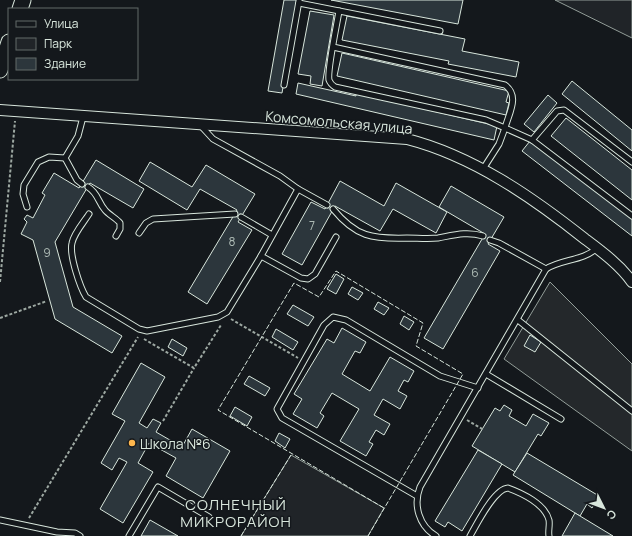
<svg xmlns="http://www.w3.org/2000/svg" width="632" height="536" viewBox="0 0 632 536" font-family="Manrope,sans-serif">
<style>
.green{fill:#202428;stroke:#939e99}
.parking{fill:#24282b;stroke:#939e99}
.building{fill:#2c363c;stroke:#d8e6dc}
.lines{fill:none;stroke-linecap:round;stroke-linejoin:round}
.lane-casing{stroke:#d8e6dc;stroke-width:7}
.street-casing{stroke:#d8e6dc;stroke-width:12}
.secondary-casing{stroke:#d8e6dc;stroke-width:17}
.path{stroke:#9da8a2;stroke-width:2;stroke-dasharray:3 2;stroke-linecap:butt}
.lane{stroke:#14181c;stroke-width:5}
.street{stroke:#14181c;stroke-width:10}
.secondary{stroke:#14181c;stroke-width:15}
.fence{stroke:#d8e6dc;stroke-width:1;stroke-dasharray:5 2;stroke-linecap:butt}
.poi-dot{fill:#ffb74d;stroke:#14181c;stroke-width:1.5}
.labels{text-anchor:middle;dominant-baseline:central;stroke-width:3;stroke-linejoin:round;paint-order:stroke}
.number-label{font-size:12px;fill:#adbab4}
.street-label{font-size:14px;fill:#d8e6dc;stroke:#14181c}
.poi-label{font-size:14px;fill:#d8e6dc;stroke:#14181c;text-anchor:start}
.neighbourhood-label{font-size:15px;letter-spacing:1px;fill:#d8e6dc;stroke:#14181c}
</style>
<rect width="100%" height="100%" fill="#14181c"/>
<g class="green">
<path d="M555,0H632V38Z"/>
<path d="M291,455L384,508L368,536H241Z"/>
</g>
<path class="parking" d="M550,282L632,364V451L504,359Z"/>
<g class="building">
<path d="M284,0H298L282,93L268,91Z"/>
<path d="M331,0H463L458,24Z"/>
<path d="M310,11L334,15L322,86L310,84L311,76L298,74Z"/>
<path d="M347,16L465,39L462,51L519,62L516,77L448,64L449,61L342,40Z"/>
<path d="M342,53L509,91L506,102L509,103L506,115L337,76Z"/>
<path d="M572,81L632,130V151L562,94Z"/>
<path d="M298,83L356,96V93L497,126L494,140L296,94Z"/>
<path d="M548,95L557,103L534,132L524,124Z"/>
<path d="M566,118L632,170V200L551,136Z"/>
<path d="M530,141L632,219V236L522,151Z"/>
<path d="M96,160L144,189L133,208L90,183L55,242L73,307L122,336L112,353L55,319L33,240L21,234L27,222L24,219L27,215L33,218L45,195L42,193L54,173L79,188Z"/>
<path d="M150,162L192,187L206,165L255,194L238,222L252,230L207,304L188,292L237,210L200,189L187,210L139,181Z"/>
<path d="M340,181L384,206L396,183L447,212L436,233L393,209L380,231L335,206L302,265L282,254L311,202L325,209Z"/>
<path d="M451,186L504,217L488,244L500,251L443,349L424,338L485,234L439,207Z"/>
<path d="M336,274L344,279L336,294L327,289Z"/>
<path d="M352,287L363,293L358,300L348,294Z"/>
<path d="M378,302L389,308L384,315L374,309Z"/>
<path d="M293,305L314,317L308,326L287,314Z"/>
<path d="M404,316L414,322L409,330L400,324Z"/>
<path d="M342,328L366,342L360,353L355,351L342,374L370,391L390,357L414,371L408,382L404,380L398,391L407,396L400,409L383,399L374,415L390,424L384,435L376,430L369,442L373,444L366,456L340,441L359,409L332,393L320,413L324,416L317,428L293,414L302,399L294,394L327,339L334,343Z"/>
<path d="M276,329L298,342L293,350L272,337Z"/>
<path d="M530,335L541,342L535,352L524,346Z"/>
<path d="M172,339L187,348L183,356L168,347Z"/>
<path d="M141,363L165,377L139,423L147,428L153,419L161,423L156,432L182,447L192,429L230,451L203,498L166,476L176,458L149,443L138,463L153,472L123,523L100,509L127,462L119,458L112,470L101,463L125,421L112,414Z"/>
<path d="M249,376L270,388L265,396L244,384Z"/>
<path d="M504,405L512,410L509,416L526,426L533,414L549,423L541,436L538,434L515,472L472,446L495,408L500,411Z"/>
<path d="M235,407L252,417L247,426L230,416Z"/>
<path d="M279,433L290,439L285,448L275,441Z"/>
<path d="M478,450L502,464L462,531L448,522L445,527L435,521Z"/>
<path d="M527,453L599,496L592,508L587,504L580,516L513,475Z"/>
<path d="M575,513L580,516L613,536H562Z"/>
<path d="M150,520L178,536H141Z"/>
</g>
<g class="lines">
<g class="lane-casing">
<g id="lane">
<path d="M299,3L440,31"/>
<path d="M333,47L505,85C520,96 509,113 505,128L486,120L335,87C332,85 330,83 329,80C327,70 337,24 339,11"/>
<path d="M284,85L299,1"/>
<path d="M201,126L213,139L280,176L298,189L261,256L301,278L308,279L315,274L336,237"/>
<path d="M532,140L557,111L564,110L632,162"/>
<path d="M483,169L499,144L505,128L532,140L632,216"/>
<path d="M82,184L77,180L65,158L78,136L83,117"/>
<path d="M88,187C98,193 98,202 105,210C109,215 116,218 120,223V229L116,236"/>
<path d="M298,189L327,205"/>
<path d="M27,207L23,194L24,185L38,162L49,157L65,158"/>
<path d="M333,209C356,237 372,239 407,238C417,238 428,239 438,238C454,235 467,231 483,236"/>
<path d="M89,214C84,222 74,233 72,243C69,255 80,287 86,297L139,329L147,331L218,317L227,312L261,256"/>
<path d="M241,217L272,235"/>
<path d="M139,233L146,223L153,219L235,214"/>
<path d="M490,240L499,243L546,269"/>
<path d="M518,320L632,411"/>
<path d="M486,374L561,419"/>
<path d="M417,496L282,418L277,409L324,325L333,317L346,320L440,376L478,388"/>
<path d="M0,520L57,532L75,533L80,536"/>
<path d="M129,536L158,487L209,517"/>
<path d="M436,536C419,526 413,505 420,487L546,269C562,259 583,261 597,248"/>
<path d="M470,536C477,524 494,489 508,488C522,493 545,504 549,520C550,525 548,531 549,536"/>
</g>
</g>
<g class="street-casing">
<path id="street" d="M0,110L407,139C473,156 532,197 585,239C601,251 620,265 632,282"/>
</g>
<g class="secondary-casing">
<g id="secondary">
<path d="M20,9L23,0"/>
<path d="M0,70L9,42"/>
</g>
</g>
<g class="path">
<path d="M0,282L15,121"/>
<path d="M0,318L47,301"/>
<path d="M231,319L298,358"/>
<path d="M144,339L194,368L221,325"/>
<path d="M467,420L484,430"/>
<path d="M163,421L194,368"/>
<path d="M29,518L138,337"/>
</g>
<use href="#lane" class="lane"/>
<use href="#street" class="street"/>
<use href="#secondary" class="secondary"/>
<g class="fence">
<path d="M241,536L291,455"/>
<path d="M368,536L463,374L416,346L423,323L336,271L319,297L294,283L218,410L384,508"/>
</g>
</g>
<circle class="poi-dot" cx="132" cy="443" r="4"/>
<g class="labels">
<g class="number-label">
<text x="312" y="225">7</text>
<text x="232" y="241">8</text>
<text x="47" y="252">9</text>
<text x="475" y="272">6</text>
</g>
<g class="street-label">
<text transform="translate(339 122) rotate(5)">Комсомольская улица</text>
</g>
<g class="poi-label">
<text x="140" y="443">Школа №6</text>
</g>
<g class="neighbourhood-label">
<text x="236" y="504">СОЛНЕЧНЫЙ<tspan x="236" dy="17">МИКРОРАЙОН</tspan></text>
</g>
</g>
<rect x="8" y="8" width="130" height="72" fill="#14181c" stroke="#626a69"/>
<rect x="16" y="21" width="20" height="6" fill="#14181c" stroke="#626a69"/>
<text x="44" y="28" font-size="12" fill="#d8e6dc">Улица</text>
<rect x="16" y="38" width="20" height="12" fill="#202428" stroke="#626a69"/>
<text x="44" y="48" font-size="12" fill="#d8e6dc">Парк</text>
<rect x="16" y="58" width="20" height="12" fill="#2c363c" stroke="#626a69"/>
<text x="44" y="68" font-size="12" fill="#d8e6dc">Здание</text>
<g transform="translate(604 508) rotate(132)" stroke="#14181c" stroke-width="3" paint-order="stroke">
<path d="M0-3L7 15L0 10L-7 15Z" fill="#d8e6dc"/>
<text y="-6" font-size="11" font-weight="bold" text-anchor="middle" fill="#d8e6dc">С</text>
</g>
</svg>
